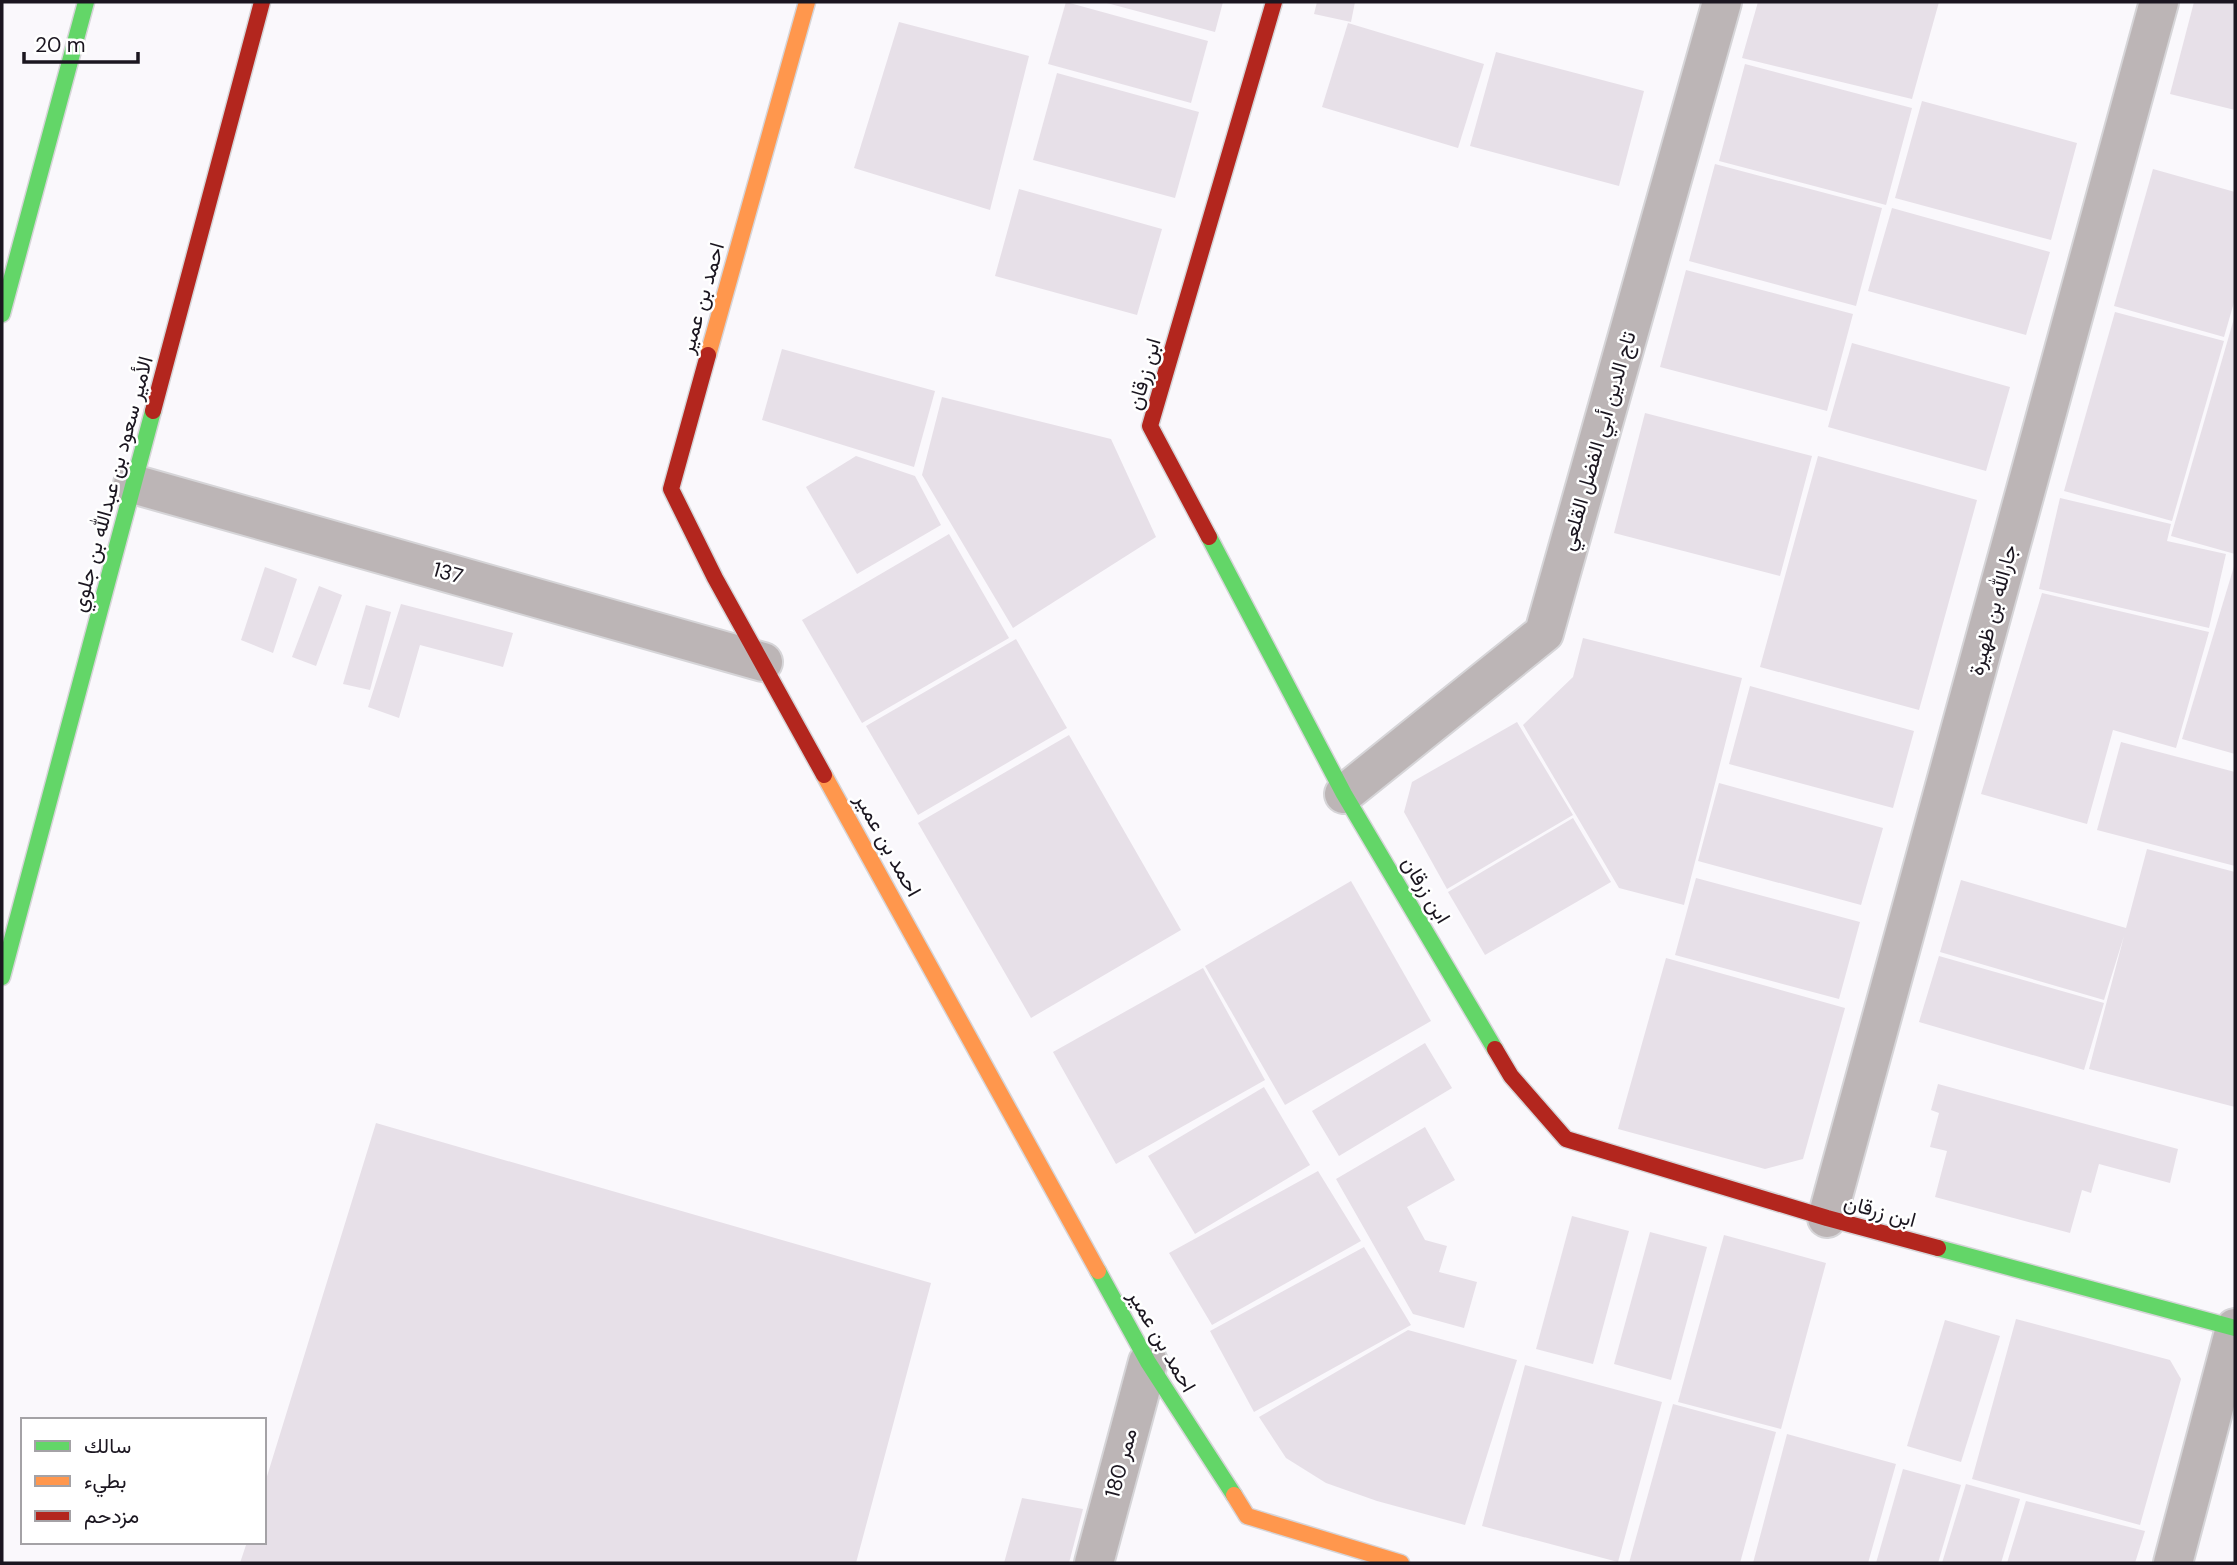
<svg xmlns="http://www.w3.org/2000/svg" width="2237" height="1565" viewBox="0 0 2237 1565" font-family="'DM Sans',Vazirmatn,sans-serif">
<style>
.building{fill:#e7e0e8}
.lines{fill:none;stroke-linecap:round;stroke-linejoin:round}
.street-casing{stroke:#d6d5d8;stroke-width:42}
.fast-casing{stroke:#d6d5d8;stroke-width:19}
.slow-casing{stroke:#d6d5d8;stroke-width:19}
.jam-casing{stroke:#d6d5d8;stroke-width:19}
.street{stroke:#bcb5b6;stroke-width:38}
.fast{stroke:#63d668;stroke-width:16}
.slow{stroke:#ff974d;stroke-width:16}
.jam{stroke:#b3261e;stroke-width:16}
.labels{text-anchor:middle;dominant-baseline:central;stroke-width:5;stroke-linejoin:round;paint-order:stroke}
.street-label{font-size:21px;fill:#1b1620;stroke:#fff}
</style>
<rect width="100%" height="100%" fill="#faf8fc"/>
<g class="building">
<path d="M1066,2L1208,41L1191,103L1048,64Z"/>
<path d="M1103,2H1223L1215,32Z"/>
<path d="M1317,2H1355L1351,22L1314,14Z"/>
<path d="M1758,2H1939L1912,99L1742,58Z"/>
<path d="M2194,2H2235V110L2170,94Z"/>
<path d="M899,22L1029,56L990,210L854,168Z"/>
<path d="M1348,23L1484,64L1458,148L1322,107Z"/>
<path d="M1496,52L1644,91L1619,186L1470,146Z"/>
<path d="M1745,64L1912,108L1886,205L1719,161Z"/>
<path d="M1057,73L1199,112L1175,198L1033,160Z"/>
<path d="M1922,101L2077,143L2051,240L1895,198Z"/>
<path d="M1715,164L1882,208L1856,306L1689,261Z"/>
<path d="M2153,169L2235,192V299L2224,337L2114,306Z"/>
<path d="M1019,189L1162,229L1137,315L995,276Z"/>
<path d="M1892,208L2050,252L2026,335L1868,291Z"/>
<path d="M1686,270L1853,314L1827,411L1660,367Z"/>
<path d="M2115,312L2224,341L2172,521L2064,491Z"/>
<path d="M2235,315V554L2171,536Z"/>
<path d="M1852,343L2010,387L1986,471L1828,427Z"/>
<path d="M782,349L935,391L914,467L762,420Z"/>
<path d="M942,397L1111,439L1156,537L1013,628L922,475Z"/>
<path d="M1645,413L1812,456L1780,576L1614,533Z"/>
<path d="M856,456L915,476L941,525L857,574L806,487Z"/>
<path d="M1818,456L1977,500L1919,710L1760,667Z"/>
<path d="M2060,498L2171,524L2167,541L2226,554L2209,628L2039,589Z"/>
<path d="M949,534L1009,638L862,723L802,620Z"/>
<path d="M2235,563V754L2182,739Z"/>
<path d="M265,567L297,579L273,653L241,640Z"/>
<path d="M319,586L342,595L316,666L292,657Z"/>
<path d="M2042,593L2209,632L2176,748L2113,730L2087,824L1981,794Z"/>
<path d="M401,604L513,633L503,667L420,645L399,718L368,707Z"/>
<path d="M366,605L391,612L370,690L343,684Z"/>
<path d="M1583,638L1742,678L1684,905L1619,888L1523,725L1573,677Z"/>
<path d="M1016,639L1067,728L918,815L866,726Z"/>
<path d="M1750,686L1914,731L1893,808L1729,764Z"/>
<path d="M1517,722L1573,815L1447,889L1404,812L1412,782Z"/>
<path d="M1069,735L1181,930L1031,1018L918,823Z"/>
<path d="M2121,742L2235,772V866L2097,830Z"/>
<path d="M1719,783L1883,828L1861,905L1698,861Z"/>
<path d="M1573,818L1611,882L1485,955L1448,892Z"/>
<path d="M2147,849L2235,872V1107L2089,1069L2124,936L2104,1000L1940,952L1961,880L2126,928Z"/>
<path d="M1696,878L1860,922L1839,999L1675,955Z"/>
<path d="M1351,881L1431,1021L1285,1105L1205,966Z"/>
<path d="M1939,956L2104,1003L2084,1070L1919,1022Z"/>
<path d="M1666,958L1845,1008L1803,1159L1765,1169L1618,1129Z"/>
<path d="M1203,968L1265,1080L1116,1164L1053,1052Z"/>
<path d="M1425,1043L1452,1088L1339,1156L1312,1111Z"/>
<path d="M1938,1084L2178,1149L2170,1183L2099,1164L2091,1193L2082,1190L2070,1233L1935,1197L1947,1151L1930,1147L1939,1113L1931,1110Z"/>
<path d="M1264,1087L1310,1165L1195,1234L1148,1156Z"/>
<path d="M376,1123L931,1283L856,1563H240L247,1542H264V1486Z"/>
<path d="M1425,1127L1455,1180L1407,1207L1425,1240L1447,1246L1439,1272L1477,1282L1464,1328L1413,1314L1336,1179Z"/>
<path d="M1318,1171L1361,1241L1212,1325L1169,1253Z"/>
<path d="M1572,1216L1629,1231L1593,1364L1536,1349Z"/>
<path d="M1650,1232L1707,1247L1671,1380L1614,1364Z"/>
<path d="M1724,1235L1826,1263L1781,1429L1678,1402Z"/>
<path d="M1364,1247L1411,1325L1254,1412L1210,1331Z"/>
<path d="M2016,1319L2170,1360L2181,1379L2140,1525L1972,1479Z"/>
<path d="M1945,1320L2000,1336L1961,1462L1907,1446Z"/>
<path d="M1408,1330L1517,1360L1465,1525L1377,1501L1326,1483L1286,1458L1259,1417Z"/>
<path d="M1525,1365L1662,1402L1618,1562L1482,1526Z"/>
<path d="M1673,1404L1776,1432L1740,1563H1629Z"/>
<path d="M1787,1434L1896,1464L1868,1563H1753Z"/>
<path d="M1903,1469L1961,1485L1938,1563H1876Z"/>
<path d="M1966,1484L2020,1499L2001,1563H1942Z"/>
<path d="M1022,1498L1083,1509L1069,1563H1004Z"/>
<path d="M2026,1501L2145,1531L2135,1563H2007Z"/>
</g>
<g class="lines">
<g class="street-casing">
<g id="street">
<path d="M133,484L763,662"/>
<path d="M1344,794L1544,633L1722,2"/>
<path d="M1827,1218L2159,2"/>
<path d="M1094,1563L1148,1362"/>
<path d="M2173,1563L2235,1328"/>
</g>
</g>
<g class="fast-casing">
<g id="fast">
<path d="M2,314L86,2"/>
<path d="M1209,537L1344,794L1495,1049"/>
<path d="M2,977L153,411"/>
<path d="M1938,1248L2235,1328"/>
<path d="M1098,1271L1148,1362L1234,1495"/>
</g>
</g>
<g class="slow-casing">
<g id="slow">
<path d="M708,355L807,2"/>
<path d="M824,775L1098,1271"/>
<path d="M1234,1495L1247,1516L1401,1563"/>
</g>
</g>
<g class="jam-casing">
<g id="jam">
<path d="M708,355L671,489L715,578L824,775"/>
<path d="M153,411L262,2"/>
<path d="M1209,537L1150,426L1274,2"/>
<path d="M1495,1049L1511,1076L1566,1139L1827,1218L1938,1248"/>
</g>
</g>
<use href="#street" class="street"/>
<use href="#fast" class="fast"/>
<use href="#slow" class="slow"/>
<use href="#jam" class="jam"/>
</g>
<g class="labels">
<g class="street-label">
<text transform="translate(702 298) rotate(-74)">احمد بن عمير</text>
<text transform="translate(1144 374) rotate(-74)">ابن زرقان</text>
<text transform="translate(1598 441) rotate(-74)">تاج الدين أبي الفضل القلعي</text>
<text transform="translate(112 484) rotate(-75)">الأمير سعود بن عبدالله بن جلوي</text>
<text transform="translate(448 573) rotate(16)">137</text>
<text transform="translate(1993 610) rotate(-75)">جارالله بن ظهيرة</text>
<text transform="translate(888 845) rotate(61)">احمد بن عمير</text>
<text transform="translate(1426 890) rotate(59)">ابن زرقان</text>
<text transform="translate(1880 1211) rotate(15)">ابن زرقان</text>
<text transform="translate(1162 1341) rotate(60)">احمد بن عمير</text>
<text transform="translate(1121 1463) rotate(-75)">ممر 180</text>
</g>
</g>
<rect width="2237" height="1565" fill="none" stroke="#1b1620" stroke-width="7"/>
<rect x="21" y="1418" width="245" height="126" fill="#ffffff" stroke="#a4a2a6" stroke-width="2"/>
<rect x="35" y="1441" width="35" height="10" fill="#63d668" stroke="#a4a2a6" stroke-width="2"/>
<text x="84" y="1453" font-size="21" fill="#1b1620">سالك</text>
<rect x="35" y="1476" width="35" height="10" fill="#ff974d" stroke="#a4a2a6" stroke-width="2"/>
<text x="84" y="1488" font-size="21" fill="#1b1620">بطيء</text>
<rect x="35" y="1511" width="35" height="10" fill="#b3261e" stroke="#a4a2a6" stroke-width="2"/>
<text x="84" y="1523" font-size="21" fill="#1b1620">مزدحم</text>
<path d="M24 52v10h114v-10" fill="none" stroke="#1b1620" stroke-width="3.5"/>
<text x="35" y="52" font-size="21" fill="#1b1620" stroke="#ffffff" stroke-width="5" paint-order="stroke">20 m</text>
</svg>
